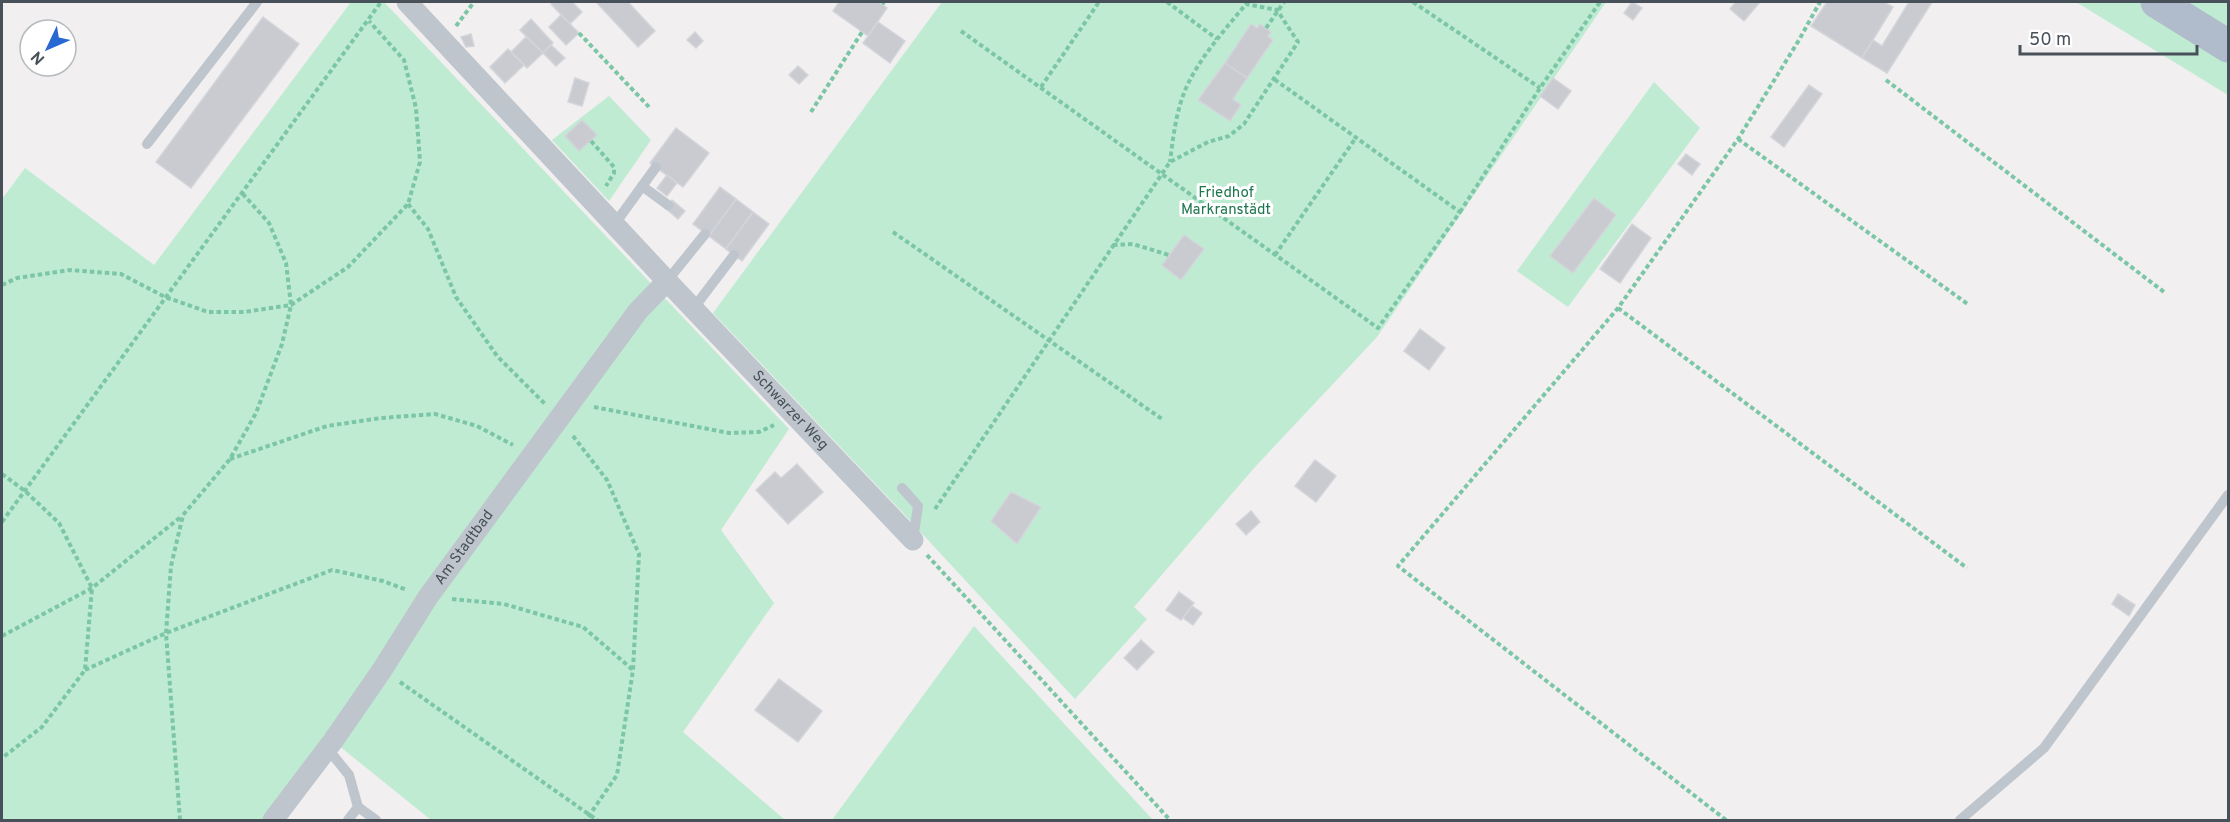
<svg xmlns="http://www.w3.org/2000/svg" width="2230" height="822" viewBox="0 0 2230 822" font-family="Overpass,sans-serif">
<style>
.green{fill:#c0ebd3}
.building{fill:#c9cbd1;stroke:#d3d5da;stroke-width:1.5}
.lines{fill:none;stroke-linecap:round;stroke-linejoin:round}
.path{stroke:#7bc6a6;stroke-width:4;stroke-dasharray:4.5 3;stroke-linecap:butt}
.service{stroke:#bec5cc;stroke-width:10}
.minor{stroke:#bec5cc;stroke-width:21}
.primary{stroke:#b0bccb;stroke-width:33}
.labels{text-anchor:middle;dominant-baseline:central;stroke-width:6;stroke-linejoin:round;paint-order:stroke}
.park-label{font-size:15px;fill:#1e764f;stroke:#fff}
.street-label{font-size:15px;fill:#48515a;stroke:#fff}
</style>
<rect width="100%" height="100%" fill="#f1efef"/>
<g class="green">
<path d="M351,2H384L789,429L721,530L774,603L683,732L785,820H431L333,741L273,820H2V199L25,168L154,265Z"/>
<path d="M942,2H1606L1377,337L1255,467L1134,607L1147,619L1075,699L903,513L713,313Z"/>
<path d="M2076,2H2228V95Z"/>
<path d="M1654,82L1700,128L1568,307L1517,271Z"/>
<path d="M609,96L651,140L609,201L552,140Z"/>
<path d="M974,626L1153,820H832Z"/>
</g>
<g class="building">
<path d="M553,2H572L582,12L570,24L551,4Z"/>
<path d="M599,2H628L655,31L638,47L597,3Z"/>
<path d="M839,2H878L887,8L868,36L833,11Z"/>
<path d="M1632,2L1642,8L1633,20L1624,13Z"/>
<path d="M1736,2H1760L1744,21L1730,9Z"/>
<path d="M1827,2H1884L1893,7L1862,58L1811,26Z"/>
<path d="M1909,2H1932L1887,73L1862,58L1873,40L1882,46Z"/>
<path d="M561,15L579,33L566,45L549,27Z"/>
<path d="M263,17L299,44L191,188L156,162Z"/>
<path d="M531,19L553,43L543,53L520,30Z"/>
<path d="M878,22L905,41L890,63L863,43Z"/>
<path d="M1251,24L1257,28L1260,24L1271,32L1268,36L1273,40L1247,78L1225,63Z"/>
<path d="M695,32L703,41L696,48L687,40Z"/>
<path d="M471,34L474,46L466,47L461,37Z"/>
<path d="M526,37L543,53L527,68L511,52Z"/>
<path d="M551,45L565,58L556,66L543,53Z"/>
<path d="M508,49L524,65L505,83L490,67Z"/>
<path d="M1225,63L1247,78L1233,99L1241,105L1230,121L1198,100Z"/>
<path d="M798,66L808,75L799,84L789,75Z"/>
<path d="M575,78L589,83L582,106L568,102Z"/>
<path d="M1553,78L1571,91L1558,109L1540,96Z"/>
<path d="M1809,85L1822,94L1784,147L1771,137Z"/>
<path d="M582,120L597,135L579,151L565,136Z"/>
<path d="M676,128L709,153L683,187L650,163Z"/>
<path d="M1686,154L1700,164L1692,175L1678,164Z"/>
<path d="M667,175L677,183L667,196L657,188Z"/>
<path d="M720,187L736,199L709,236L693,224Z"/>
<path d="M1594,198L1616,215L1573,273L1550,256Z"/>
<path d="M736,199L753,212L726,249L709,236Z"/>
<path d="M672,200L685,211L678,219L665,208Z"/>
<path d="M753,212L769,224L742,261L726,249Z"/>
<path d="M1632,224L1651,238L1620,283L1600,269Z"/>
<path d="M1184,235L1204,249L1181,280L1162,265Z"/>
<path d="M1420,329L1445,348L1429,370L1404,351Z"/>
<path d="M1315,460L1336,476L1316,502L1295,486Z"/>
<path d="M797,464L823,492L788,524L756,490L775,472L781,478Z"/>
<path d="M1011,492L1041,507L1017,544L991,521Z"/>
<path d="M1251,511L1260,522L1246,535L1236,524Z"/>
<path d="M1179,592L1194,603L1181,620L1166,610Z"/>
<path d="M2118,594L2135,605L2129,616L2112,604Z"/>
<path d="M1192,606L1202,613L1193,625L1183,618Z"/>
<path d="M1141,640L1154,652L1137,670L1124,658Z"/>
<path d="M779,679L822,711L798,742L755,710Z"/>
</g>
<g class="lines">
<g class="path">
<path d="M1167,2L1217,39"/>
<path d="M1413,2L1540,88"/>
<path d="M882,4L884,2"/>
<path d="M456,26L474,2"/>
<path d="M1266,28L1284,2"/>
<path d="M961,31L1378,328L1460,212L1274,79"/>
<path d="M579,33L649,107"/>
<path d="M1886,80L2164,292"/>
<path d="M1041,87L1099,2"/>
<path d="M811,112L862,32"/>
<path d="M1738,139L1969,305"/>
<path d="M591,141L614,167V173L606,186"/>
<path d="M408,204L428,229L456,297L497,356L545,404"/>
<path d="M1460,212L1540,88L1600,2"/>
<path d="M893,232L1162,419"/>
<path d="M1113,245L1133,244L1169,255"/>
<path d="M1275,255L1355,139"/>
<path d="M2,285L17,278L70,270L121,274L165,297L208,312H244L291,305L348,267L408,204L420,162L416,108L404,60L369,21"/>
<path d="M1618,308L1967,568"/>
<path d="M594,407L729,433L759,432L774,425"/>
<path d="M573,436L607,480L639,554L633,670L617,775L586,820"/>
<path d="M230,459L327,426L381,418L435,414L477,426L513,445"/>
<path d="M2,474L25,491L59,523L92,588L85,670L42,727L2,758"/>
<path d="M935,509L1170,162L1208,142L1229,136L1244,124L1298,42L1277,10L1246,4C1224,31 1200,57 1186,88C1176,111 1173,138 1170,162"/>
<path d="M2,522L381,2"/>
<path d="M927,555L1170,820"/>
<path d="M452,599L504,604L583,627L633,670"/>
<path d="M2,636L92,588L182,516"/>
<path d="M85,670L166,633L332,570L383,581L407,590"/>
<path d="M400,682L597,820"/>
<path d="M180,820L166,633L171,566L183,515L230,459L256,413L282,344L291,305L286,263L269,223L242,193"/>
<path d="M1726,820L1398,566L1618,308L1738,139L1799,40L1820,2"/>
</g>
<g class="service">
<path d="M147,144L257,2"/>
<path d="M642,186L668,205"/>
<path d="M614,225L656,167"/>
<path d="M667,281L705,234"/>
<path d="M693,309L734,255"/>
<path d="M902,488L918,506L913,540"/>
<path d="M327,748L349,775L358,807L376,820"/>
<path d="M348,820L358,807"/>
<path d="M1960,820L2044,748L2228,495"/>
</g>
<g class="minor">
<path id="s1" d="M407,2L667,281L913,540"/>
<path id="s2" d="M273,820L333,741L382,670L428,597L638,311L667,281"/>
</g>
<path class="primary" d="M2157,2L2228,46"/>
</g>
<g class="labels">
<g class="park-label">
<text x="1226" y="193">Friedhof<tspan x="1226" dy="17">Markranstädt</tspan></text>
</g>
<g class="street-label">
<text stroke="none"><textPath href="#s1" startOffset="560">Schwarzer Weg</textPath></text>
<text stroke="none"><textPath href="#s2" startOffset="333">Am Stadtbad</textPath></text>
</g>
</g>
<rect width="2230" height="822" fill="none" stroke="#48515a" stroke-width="6"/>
<g transform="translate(48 48) rotate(226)"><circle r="28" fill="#ffffff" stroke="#b6b9bd" stroke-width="1.5"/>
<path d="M0-4.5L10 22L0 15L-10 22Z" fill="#2868d2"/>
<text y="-9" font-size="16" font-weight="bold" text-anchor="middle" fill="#48515a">N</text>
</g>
<path d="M2020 45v9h177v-9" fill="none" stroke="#48515a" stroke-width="3"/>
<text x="2029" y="45" font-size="18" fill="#48515a" stroke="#ffffff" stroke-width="4.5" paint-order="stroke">50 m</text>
</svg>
